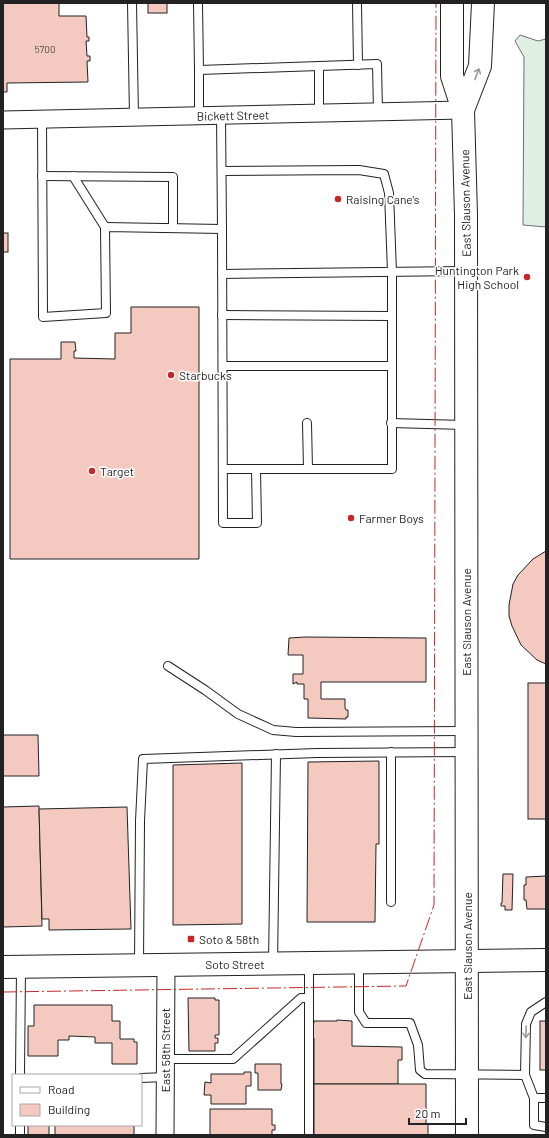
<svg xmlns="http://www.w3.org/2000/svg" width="549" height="1138" viewBox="0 0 549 1138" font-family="Barlow,sans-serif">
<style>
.grass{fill:#e0efe3;stroke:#6f6f6f}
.building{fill:#f3c9c0;stroke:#222}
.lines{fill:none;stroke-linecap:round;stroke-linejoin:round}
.lane-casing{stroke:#222;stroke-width:10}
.street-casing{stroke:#222;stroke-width:19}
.secondary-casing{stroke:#222;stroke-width:24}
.primary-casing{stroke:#222;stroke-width:24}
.lane{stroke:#fff;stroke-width:8}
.street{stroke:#fff;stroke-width:17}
.secondary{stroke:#fff;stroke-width:22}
.primary{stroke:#fff;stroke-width:22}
.power{stroke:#c62828;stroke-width:1;stroke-dasharray:14 3 2 3;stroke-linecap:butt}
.oneway{stroke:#9c9c9c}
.poi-dot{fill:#c62828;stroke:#fff;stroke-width:1.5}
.labels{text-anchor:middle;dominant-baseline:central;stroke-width:3;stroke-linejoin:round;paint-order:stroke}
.number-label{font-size:10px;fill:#564c4a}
.street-label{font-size:12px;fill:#222;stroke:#fff}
.poi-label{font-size:12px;fill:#222;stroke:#fff;text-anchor:start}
</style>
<rect width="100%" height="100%" fill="#fff"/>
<path class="grass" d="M520,35L538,41L546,39V227L523,225L524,57L515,41Z"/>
<g class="building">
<path d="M3,3H59V16H86L87,37H89V41H86L87,56H90V61H87L88,82L7,83V92H3Z"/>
<rect x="148" y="3" width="19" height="10"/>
<rect x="3" y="233" width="5" height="19"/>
<path d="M131,307H199V559H10V359H61V342H75L76,351H74V358L115,359V333H131Z"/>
<path d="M546,551V664L537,660L521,645L512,626L509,616V605L513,584L518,575L533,559Z"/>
<path d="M305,637L426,638V682H321V699H345V708L346,710H348V717H346V719L308,718V699H304V684H297V682L293,684V674H303V655H288L289,638Z"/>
<rect x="528" y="683" width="18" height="136"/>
<path d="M3,735H38L39,776H3Z"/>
<path d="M379,761V844H376L375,922H307L308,762Z"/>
<path d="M242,763V924L173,925V765Z"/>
<path d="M39,806L42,926L3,927V807Z"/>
<path d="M127,807L131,929L49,930V919H42L39,809Z"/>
<path d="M503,874H513L512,910H505V906H501V903H502Z"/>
<path d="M546,876V919V909H527L526,900H524V885H526V877Z"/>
<path d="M188,998H215V1000H219V1035H215V1038H218V1043H215V1051H189Z"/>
<path d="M34,1005H112V1021H120V1039H134V1042H137V1064H112V1043H95V1037L69,1036V1040H58V1056H28V1026H34Z"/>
<path d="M337,1020L352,1021V1046L402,1047V1060H398V1084H314V1038H313V1023H314V1021H337Z"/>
<rect x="540" y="1021" width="6" height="49"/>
<path d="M255,1064H281V1084H282L281,1090H258V1073H255Z"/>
<path d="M244,1072H251V1086H246V1104H211V1095H204L205,1082L211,1083V1074H244Z"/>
<path d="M314,1084H426V1124H428V1135H314Z"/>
<path d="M210,1109H272V1125H275V1130H272V1135H210Z"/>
<rect x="28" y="1125" width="21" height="10"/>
<rect x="55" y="1125" width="79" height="10"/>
</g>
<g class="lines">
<g class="lane-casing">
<g id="lane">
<path d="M132,3L134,117"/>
<path d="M198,3L199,70"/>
<path d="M357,3L358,65"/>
<path d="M319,66V113"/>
<path d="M221,115L222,229"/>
<path d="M199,116V70L377,64L378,112"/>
<path d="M42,119L43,317L106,313L105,227L222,229L223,523H257L256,469H392V272L389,193L384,174L359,170L222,171"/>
<path d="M42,176L173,177V228"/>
<path d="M73,176L105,227"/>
<path d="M222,274L465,271"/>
<path d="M222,315L391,316"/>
<path d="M223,366H391"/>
<path d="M307,423L308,469"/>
<path d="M391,423L465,425"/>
<path d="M223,469H256"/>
<path d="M168,666L205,690L238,714L273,730L296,732L465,731"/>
<path d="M391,902V752"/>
<path d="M359,963V1012L366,1023H410L418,1045L420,1070L425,1074L525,1075"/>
<path d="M139,964L140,821L143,759L317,753L466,752"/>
<path d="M273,964L276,754"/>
<path d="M546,1002L531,1012L526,1024L525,1075L534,1098V1125L546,1127"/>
<path d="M165,1059H233L301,998H309"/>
<path d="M20,1075L21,968"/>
<path d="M141,1078L165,1077"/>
<path d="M534,1098H546"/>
<path d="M20,1135V1125"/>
<path d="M309,1135V964"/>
</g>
</g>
<g class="street-casing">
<g id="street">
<path d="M3,120L463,110"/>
<path d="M165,1135L166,965"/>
</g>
</g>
<g class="secondary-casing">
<path id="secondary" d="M3,967L546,960"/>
</g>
<g class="primary-casing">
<g id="primary">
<path d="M452,3V76L463,110L466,215L467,1135"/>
<path d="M463,110L480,66L483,3"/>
</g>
</g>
<use href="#lane" class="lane"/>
<use href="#street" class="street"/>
<use href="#secondary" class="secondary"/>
<use href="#primary" class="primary"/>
<path class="power" d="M3,992L406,986L434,905L436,3"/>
</g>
<defs><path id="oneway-shaft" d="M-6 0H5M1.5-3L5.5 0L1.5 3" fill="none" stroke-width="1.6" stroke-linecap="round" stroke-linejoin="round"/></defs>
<g class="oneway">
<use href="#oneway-shaft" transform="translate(477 74) rotate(-69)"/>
<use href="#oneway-shaft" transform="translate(526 1032) rotate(92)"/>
</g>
<g class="poi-dot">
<circle cx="338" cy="199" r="4"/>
<circle cx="527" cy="277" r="4"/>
<circle cx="171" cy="375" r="4"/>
<circle cx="92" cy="471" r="4"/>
<circle cx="351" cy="518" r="4"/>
<rect x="187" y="935" width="8" height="8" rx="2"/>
</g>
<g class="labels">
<g class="number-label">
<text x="45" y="49">5700</text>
</g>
<g class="street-label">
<text transform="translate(233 115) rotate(-1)">Bickett Street</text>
<text transform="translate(465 203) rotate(-91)">East Slauson Avenue</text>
<text transform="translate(466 622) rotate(-90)">East Slauson Avenue</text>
<text transform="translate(467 946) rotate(-90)">East Slauson Avenue</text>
<text x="235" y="964">Soto Street</text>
<text transform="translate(165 1050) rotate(-90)">East 58th Street</text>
</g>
<g class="poi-label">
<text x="346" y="199">Raising Cane's</text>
<text x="519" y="270" text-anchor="end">Huntington Park<tspan x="519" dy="14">High School</tspan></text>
<text x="179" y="375">Starbucks</text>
<text x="100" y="471">Target</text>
<text x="359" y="518">Farmer Boys</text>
<text x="199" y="939">Soto &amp; 58th</text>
</g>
</g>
<rect width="549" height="1138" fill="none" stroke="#222222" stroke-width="8"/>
<rect x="12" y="1074" width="130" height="52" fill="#ffffff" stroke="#a7a7a7"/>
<rect x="20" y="1087" width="20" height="6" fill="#ffffff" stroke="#a7a7a7"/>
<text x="48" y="1094" font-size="12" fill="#222222">Road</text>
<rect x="20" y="1104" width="20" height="12" fill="#f3c9c0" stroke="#a7a7a7"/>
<text x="48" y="1114" font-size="12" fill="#222222">Building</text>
<path d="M409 1118v6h57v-6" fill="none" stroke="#222222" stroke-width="2"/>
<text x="415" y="1118" font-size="12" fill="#222222" stroke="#ffffff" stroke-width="3" paint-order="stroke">20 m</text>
</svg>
